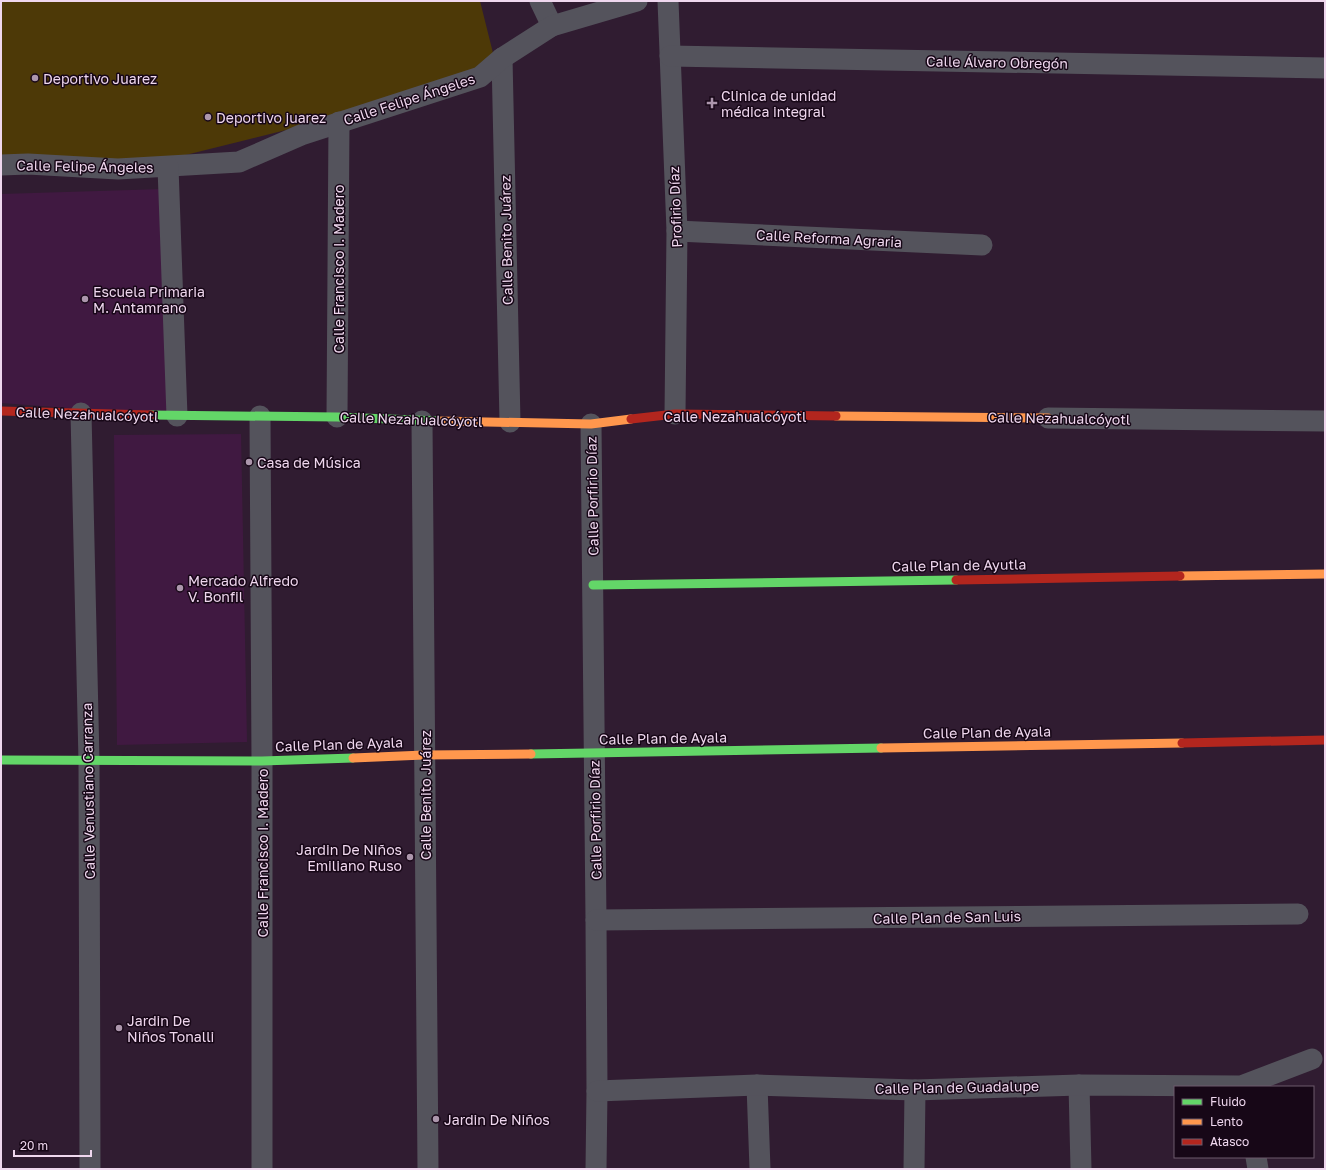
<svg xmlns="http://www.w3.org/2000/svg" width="1326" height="1170" viewBox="0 0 1326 1170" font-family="'Golos Text',sans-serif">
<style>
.built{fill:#401941}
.green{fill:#4d3907}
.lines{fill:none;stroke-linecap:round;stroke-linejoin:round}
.street{stroke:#54535c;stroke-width:21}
.fast{stroke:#63d668;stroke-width:9}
.slow{stroke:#ff974d;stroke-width:9}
.jam{stroke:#b3261e;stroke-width:9}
.poi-dot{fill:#ac96ac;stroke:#170717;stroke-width:1.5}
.labels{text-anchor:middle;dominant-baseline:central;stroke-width:3;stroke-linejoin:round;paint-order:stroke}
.street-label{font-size:14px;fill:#efd7ee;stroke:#170717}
.poi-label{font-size:14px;fill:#efd7ee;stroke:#170717;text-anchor:start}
</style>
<rect width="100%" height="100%" fill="#301c31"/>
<g class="built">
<path d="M163,189L177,416L1,403V194Z"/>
<path d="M241,434L247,742L117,745L114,435Z"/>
</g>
<path class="green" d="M1,1H480L499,77L93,178L1,156Z"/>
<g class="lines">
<g class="street">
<path d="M540,1L552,26"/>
<path d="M668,1L677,231L675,414"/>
<path d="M670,56L1325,68"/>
<path d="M502,58L510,422"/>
<path d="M1,165L28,164L118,169L239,162L301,135L480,77L502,58L552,26L637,1"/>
<path d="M168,167L177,416"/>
<path d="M677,231L982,245"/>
<path d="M81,413L89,761L90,1169"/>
<path d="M260,416L262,761V1169"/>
<path d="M337,417L339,122"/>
<path d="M1048,418L1325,421"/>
<path d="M422,421L428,1169"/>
<path d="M591,424L596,920L597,1091L596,1169"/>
<path d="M596,920L1298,914"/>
<path d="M757,1085L760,1169"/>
<path d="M1079,1085L1081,1169"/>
<path d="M597,1091L757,1085L915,1090L1079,1085L1241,1086L1312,1059"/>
<path d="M1256,1157L1258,1169"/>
<path d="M914,1169L915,1090"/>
</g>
<g class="fast">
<path d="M151,415L337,417L439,421"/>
<path d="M593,585L956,580"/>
<path d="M531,754L881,748"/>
<path d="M1,760L262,761L353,758"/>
</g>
<g class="slow">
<path d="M836,416L1048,418"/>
<path d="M439,421L591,424L631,419"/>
<path d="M1180,576L1325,574"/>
<path d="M881,748L1182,743"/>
<path d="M353,758L424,755L531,754"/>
</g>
<g class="jam">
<path d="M1,411L151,415"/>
<path d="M631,419L675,414L836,416"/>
<path d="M956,580L1180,576"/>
<path d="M1182,743L1325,740"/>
</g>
</g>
<g class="poi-dot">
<circle cx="35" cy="78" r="4"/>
<path d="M710 97h4v4h4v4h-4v4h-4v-4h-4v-4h4z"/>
<circle cx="208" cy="117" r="4"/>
<circle cx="85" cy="299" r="4"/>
<circle cx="249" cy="462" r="4"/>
<circle cx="180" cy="588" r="4"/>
<circle cx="410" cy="857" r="4"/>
<circle cx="119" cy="1028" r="4"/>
<circle cx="436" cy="1119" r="4"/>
</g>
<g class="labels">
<g class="street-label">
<text transform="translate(997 62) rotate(1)">Calle Álvaro Obregón</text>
<text transform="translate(409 99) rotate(-18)">Calle Felipe Ángeles</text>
<text transform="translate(85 166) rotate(1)">Calle Felipe Ángeles</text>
<text transform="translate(675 207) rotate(-92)">Profirio Díaz</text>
<text transform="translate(829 238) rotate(3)">Calle Reforma Agraria</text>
<text transform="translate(506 240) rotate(-91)">Calle Benito Juárez</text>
<text transform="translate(338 269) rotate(-90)">Calle Francisco I. Madero</text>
<text transform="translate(87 414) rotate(2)">Calle Nezahualcóyotl</text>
<text x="735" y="416">Calle Nezahualcóyotl</text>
<text transform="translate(1059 418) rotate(1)">Calle Nezahualcóyotl</text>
<text transform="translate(411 419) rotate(2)">Calle Nezahualcóyotl</text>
<text transform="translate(592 496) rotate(-91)">Calle Porfirio Díaz</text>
<text transform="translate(959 565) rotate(-1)">Calle Plan de Ayutla</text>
<text transform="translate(987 732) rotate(-1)">Calle Plan de Ayala</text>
<text transform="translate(663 738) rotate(-1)">Calle Plan de Ayala</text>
<text transform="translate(339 744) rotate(-2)">Calle Plan de Ayala</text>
<text transform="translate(88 791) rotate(-91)">Calle Venustiano Carranza</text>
<text transform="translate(425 795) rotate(-90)">Calle Benito Juárez</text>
<text transform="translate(595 820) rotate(-91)">Calle Porfirio Díaz</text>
<text transform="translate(262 853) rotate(-90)">Calle Francisco I. Madero</text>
<text transform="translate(947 917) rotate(-1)">Calle Plan de San Luis</text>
<text transform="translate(957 1087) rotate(-1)">Calle Plan de Guadalupe</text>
</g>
<g class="poi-label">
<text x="43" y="78">Deportivo Juarez</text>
<text x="721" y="95">Clinica de unidad<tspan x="721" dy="16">médica integral</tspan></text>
<text x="216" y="117">Deportivo juarez</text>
<text x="93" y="291">Escuela Primaria<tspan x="93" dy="16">M. Antamrano</tspan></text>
<text x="257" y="462">Casa de Música</text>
<text x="188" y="580">Mercado Alfredo<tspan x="188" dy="16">V. Bonfil</tspan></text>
<text x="402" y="849" text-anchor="end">Jardin De Niños<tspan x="402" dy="16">Emiliano Ruso</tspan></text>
<text x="127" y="1020">Jardin De<tspan x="127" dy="16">Niños Tonalli</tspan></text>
<text x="444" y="1119">Jardin De Niños</text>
</g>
</g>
<rect width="1326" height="1170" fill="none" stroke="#efd7ee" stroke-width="4"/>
<rect x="1174" y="1086" width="140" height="72" fill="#170717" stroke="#6d5a6d"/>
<rect x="1182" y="1099" width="20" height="6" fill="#63d668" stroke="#6d5a6d"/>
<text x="1210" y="1106" font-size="12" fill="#efd7ee">Fluido</text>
<rect x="1182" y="1119" width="20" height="6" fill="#ff974d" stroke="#6d5a6d"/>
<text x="1210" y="1126" font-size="12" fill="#efd7ee">Lento</text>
<rect x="1182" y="1139" width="20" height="6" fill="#b3261e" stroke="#6d5a6d"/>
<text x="1210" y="1146" font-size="12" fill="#efd7ee">Atasco</text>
<path d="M14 1150v6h77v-6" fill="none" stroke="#efd7ee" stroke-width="2"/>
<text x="20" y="1150" font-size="12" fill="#efd7ee" stroke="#170717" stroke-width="3" paint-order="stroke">20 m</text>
</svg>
